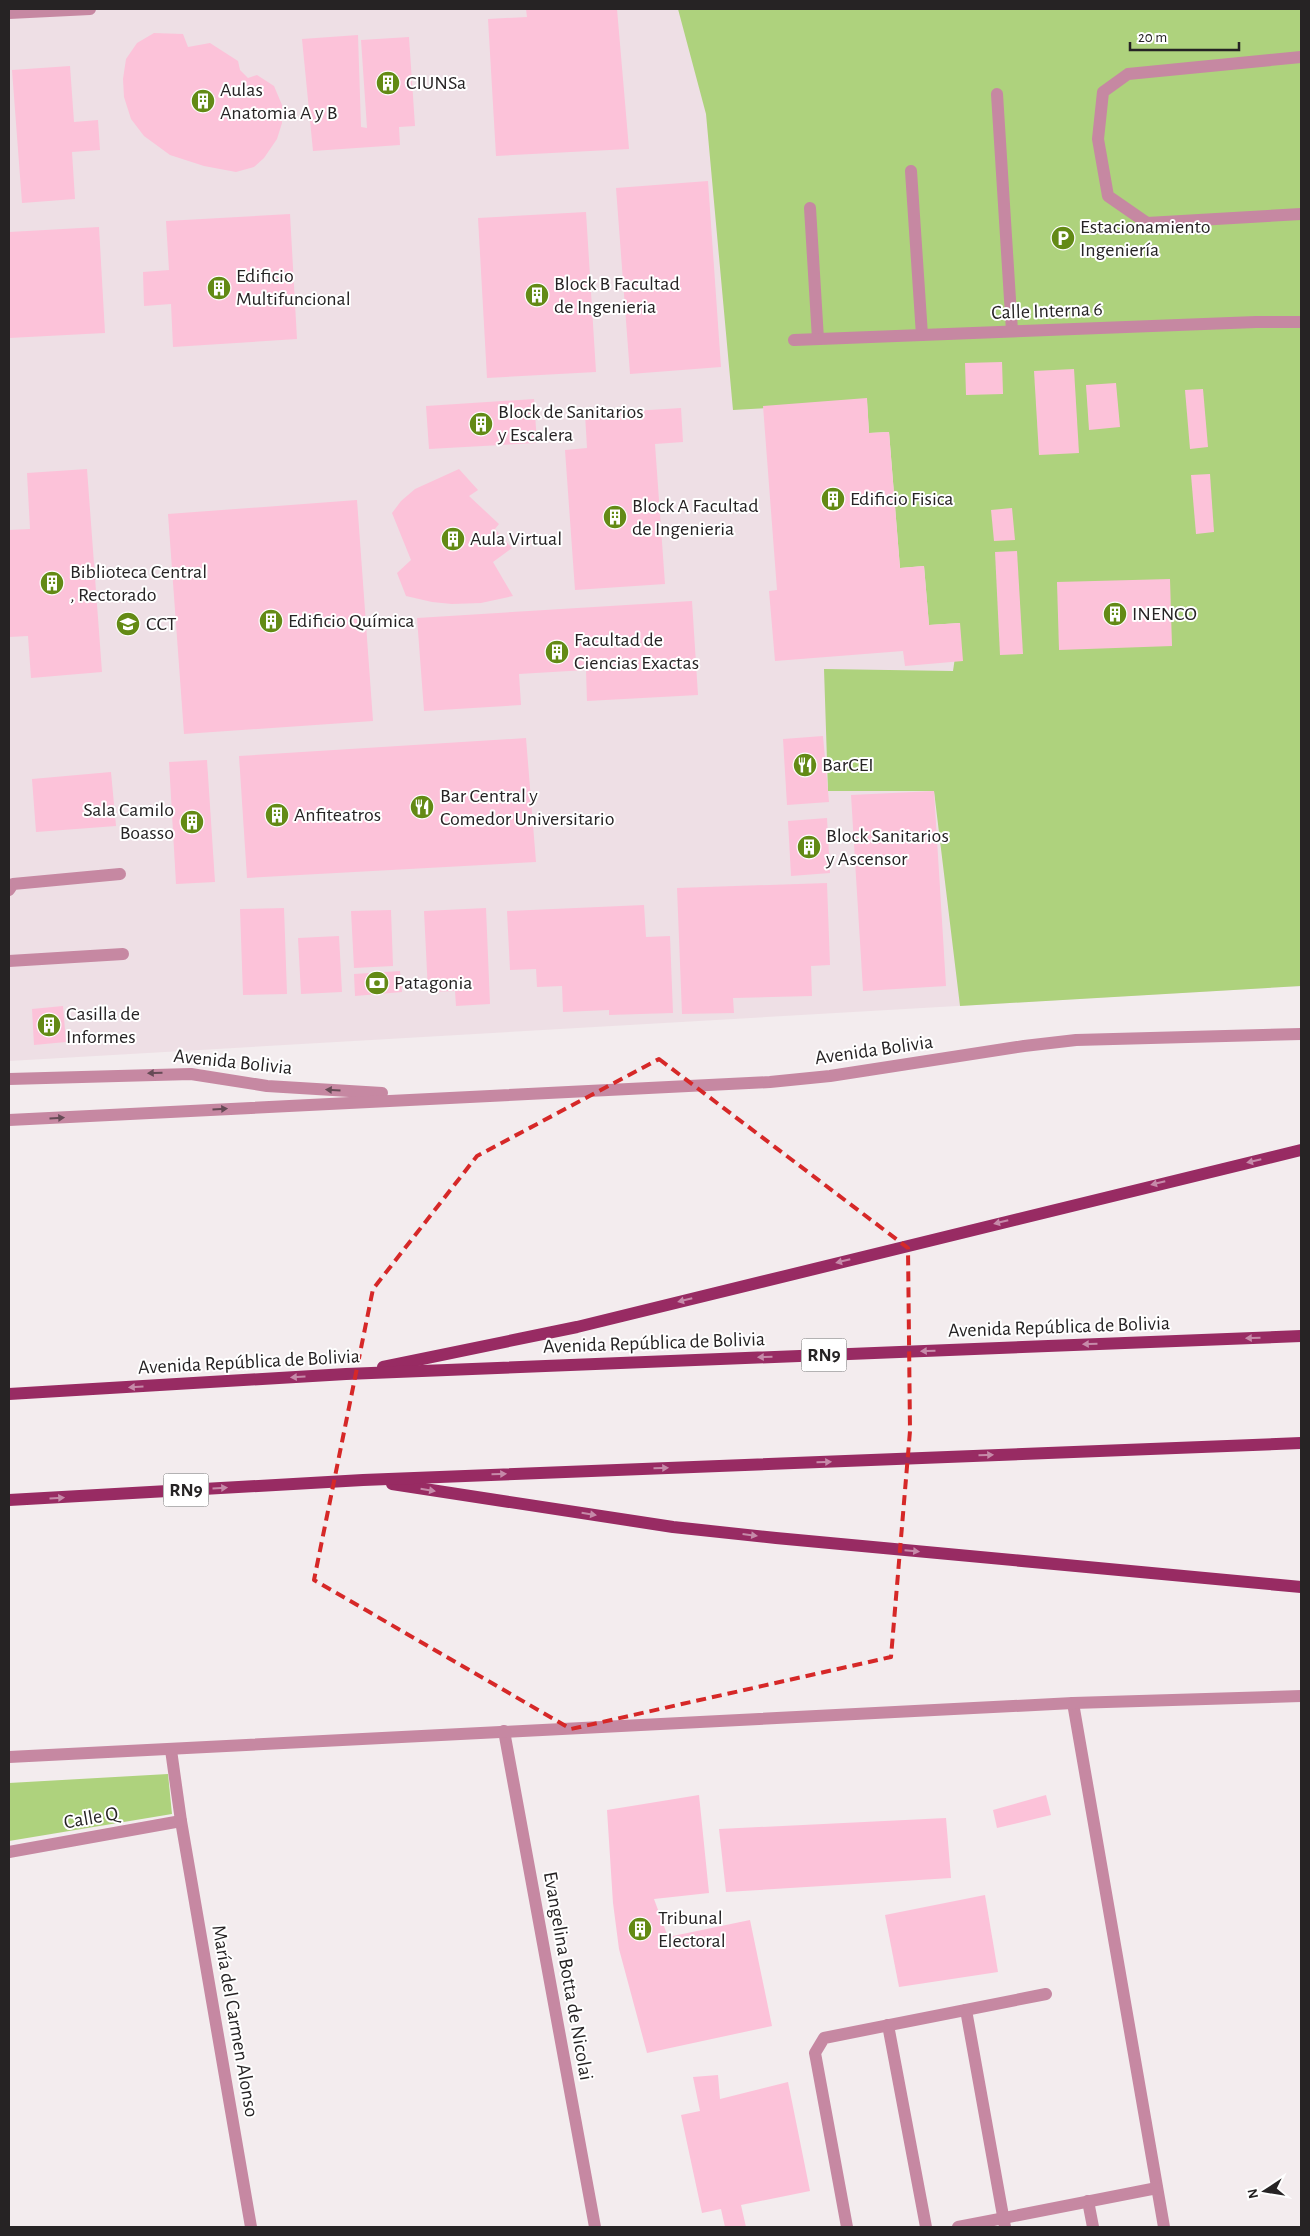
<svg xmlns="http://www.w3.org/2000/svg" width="1310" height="2236" viewBox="0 0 1310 2236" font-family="'Alegreya Sans',sans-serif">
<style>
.built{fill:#eedfe5}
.green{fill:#aed27d}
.building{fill:#fcc2d9}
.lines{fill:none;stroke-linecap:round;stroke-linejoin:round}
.service{stroke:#c688a2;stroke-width:12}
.minor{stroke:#c688a2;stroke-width:12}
.tertiary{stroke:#c688a2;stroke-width:12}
.primary{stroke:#982b63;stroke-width:12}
.oneway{fill:#664b56}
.oneway2{fill:#c68aa9}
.marked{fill:none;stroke:#d62828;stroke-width:4;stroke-dasharray:10 6;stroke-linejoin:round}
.labels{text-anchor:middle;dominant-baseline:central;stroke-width:4;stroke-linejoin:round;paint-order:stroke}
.shield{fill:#fff;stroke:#676566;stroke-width:1}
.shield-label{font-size:19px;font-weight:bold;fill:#262324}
.poi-label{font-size:20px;fill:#262324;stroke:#fff;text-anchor:start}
.street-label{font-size:20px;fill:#262324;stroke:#fff}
</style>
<rect width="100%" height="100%" fill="#f3ecee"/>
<path class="built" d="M9,9H1301V986L9,1061Z"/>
<g class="green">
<path d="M678,9H1301V986L960,1006L934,791H828L824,669L953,671L960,623L929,625L924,566L900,568L889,432L869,433L867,402L733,410L706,114Z"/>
<path d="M168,1774L172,1814L9,1841V1783Z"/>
</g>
<g class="building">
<path d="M526,9H617L629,149L496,156L488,19L527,17Z"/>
<path d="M154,33L183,34L188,47L210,43L238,61L240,70L248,78L257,75L274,86L282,105V123L277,139L264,158L254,167L236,172L204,166L170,155L144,136L131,119L124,97L123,79L126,59L137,43Z"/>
<path d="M358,35L361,127L367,128L361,40L409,37L415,126L399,127L400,145L313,151L302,39Z"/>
<path d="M70,66L74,122L98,120L100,150L72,152L75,199L22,203L12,70Z"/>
<path d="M708,181L721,367L630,374L616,188Z"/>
<path d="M586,212L596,372L487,378L478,218Z"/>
<path d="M290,214L297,339L173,347L171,304L144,306L143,272L169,270L166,221Z"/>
<path d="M99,227L105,333L9,338V232Z"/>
<path d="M1002,362L1003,394L966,395L965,363Z"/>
<path d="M1074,369L1079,453L1039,455L1034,371Z"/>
<path d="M1116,383L1120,427L1089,430L1086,385Z"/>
<path d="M1203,389L1208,447L1190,449L1185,390Z"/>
<path d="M867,398L869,433L889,432L900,568L924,566L929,625L960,623L963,661L905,666L903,651L775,661L769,591L777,590L763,406Z"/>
<path d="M534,399L537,443L429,449L426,406Z"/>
<path d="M681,408L683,442L655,444L665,584L575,590L565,450L587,448L585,414Z"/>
<path d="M87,469L102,672L31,678L28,636L9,637V530L30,529L27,473Z"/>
<path d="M459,469L478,490L469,496L499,524L495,529L512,548L493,562L513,596L481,603L452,604L432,602L406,596L397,573L411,560L392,513L401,501L415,489Z"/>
<path d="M1210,474L1214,532L1196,534L1191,475Z"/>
<path d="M357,500L373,721L184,734L168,514Z"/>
<path d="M1012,508L1015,540L994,541L991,510Z"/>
<path d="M1017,551L1023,654L1000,655L995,552Z"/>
<path d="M1170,579L1172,646L1059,650L1057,582Z"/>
<path d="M692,601L698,695L587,701L586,670L519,674L521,705L424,711L417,618Z"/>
<path d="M823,736L829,802L787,805L783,739Z"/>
<path d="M526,738L536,862L247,878L239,756Z"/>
<path d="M207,760L215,882L176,884L169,762Z"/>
<path d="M111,772L116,826L36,832L32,779Z"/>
<path d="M934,791L946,986L863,991L851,795Z"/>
<path d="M827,818L830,873L791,876L788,821Z"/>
<path d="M827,883L830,965L811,966L812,996L733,998L734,1013L682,1014L677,888Z"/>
<path d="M644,905L646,937L670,936L673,1013L609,1015V1010L563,1012L562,986L537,987L536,969L510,970L507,911Z"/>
<path d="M284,908L287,994L243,995L240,909Z"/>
<path d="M486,908L490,1004L456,1006L455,991L428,992L424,911Z"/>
<path d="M391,910L393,966L354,968L351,911Z"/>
<path d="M339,936L342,992L301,994L298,938Z"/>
<path d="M400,971L402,992L355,996L354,974Z"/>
<path d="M63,1006L66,1042L34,1045L32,1009Z"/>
<path d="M699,1795L709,1893L654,1899L668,1937L750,1920L772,2026L647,2053L619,1949L613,1903L607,1810Z"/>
<path d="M1046,1795L1051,1815L997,1828L993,1810Z"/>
<path d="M946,1818L951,1878L726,1892L719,1829Z"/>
<path d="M985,1895L998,1972L899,1987L885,1915Z"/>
<path d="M718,2075L720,2099L788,2082L810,2191L741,2205L746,2227H725L721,2209L702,2213L681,2115L700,2111L693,2077Z"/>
</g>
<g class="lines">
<g class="service">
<path d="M1301,57L1128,74L1103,92L1098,139L1108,196L1147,223L1301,214"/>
<path d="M997,94L1012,331"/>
<path d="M911,171L922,335"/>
<path d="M810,208L818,339"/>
<path d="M9,890L13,884L120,874"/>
<path d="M9,961L123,954"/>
<path d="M1073,1703L1164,2227"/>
<path d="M966,2010L1005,2227"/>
<path d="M888,2025L926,2227"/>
<path d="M1088,2201L1093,2227"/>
<path d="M847,2227L815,2053L824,2038L1046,1994"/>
<path d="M958,2227L1157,2188"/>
</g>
<g class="minor">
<path d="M9,13L90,9"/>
<path d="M794,340L1256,322H1301"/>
<path d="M171,1750L181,1821L251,2227"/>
<path d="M9,1852L181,1821"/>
</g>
<g class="tertiary">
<path d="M9,1079L191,1074L267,1086L382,1093"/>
<path d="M9,1120L770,1082L830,1076L1024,1046L1076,1040L1301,1034"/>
<path d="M504,1731L595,2227"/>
<path d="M9,1757L1073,1703L1301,1696"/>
</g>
<g class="primary">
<path d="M383,1367L577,1327L1301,1150"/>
<path d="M9,1394L346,1374L1301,1336"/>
<path d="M392,1484L673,1527L776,1538L1301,1587"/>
<path d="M9,1500L363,1480L1301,1443"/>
</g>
</g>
<defs><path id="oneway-solid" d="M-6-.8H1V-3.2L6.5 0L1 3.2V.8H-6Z" transform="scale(1.25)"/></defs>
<g class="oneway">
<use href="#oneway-solid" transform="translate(155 1073) rotate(178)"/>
<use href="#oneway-solid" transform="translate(333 1090) rotate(-177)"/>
<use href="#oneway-solid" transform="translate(220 1109) rotate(-3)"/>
<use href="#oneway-solid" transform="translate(57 1118) rotate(-3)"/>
</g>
<g class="oneway2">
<use href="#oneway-solid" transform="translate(1254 1161) rotate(167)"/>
<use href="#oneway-solid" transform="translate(1158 1183) rotate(166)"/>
<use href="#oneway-solid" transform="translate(1001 1222) rotate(166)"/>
<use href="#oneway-solid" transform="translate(843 1261) rotate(166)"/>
<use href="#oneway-solid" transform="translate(685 1300) rotate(166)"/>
<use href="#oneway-solid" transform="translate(1253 1338) rotate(178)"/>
<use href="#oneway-solid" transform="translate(1090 1344) rotate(178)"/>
<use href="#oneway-solid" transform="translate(928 1351) rotate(178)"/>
<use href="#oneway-solid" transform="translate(765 1357) rotate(178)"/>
<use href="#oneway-solid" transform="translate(298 1377) rotate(177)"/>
<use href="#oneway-solid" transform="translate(136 1387) rotate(177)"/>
<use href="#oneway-solid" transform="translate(986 1455) rotate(-2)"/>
<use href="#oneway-solid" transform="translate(824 1462) rotate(-2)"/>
<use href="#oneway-solid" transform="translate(661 1468) rotate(-2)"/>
<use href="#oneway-solid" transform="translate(499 1474) rotate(-2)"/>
<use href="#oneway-solid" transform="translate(220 1488) rotate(-3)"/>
<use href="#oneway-solid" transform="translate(428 1490) rotate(9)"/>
<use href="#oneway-solid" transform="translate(57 1498) rotate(-3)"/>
<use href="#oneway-solid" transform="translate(589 1514) rotate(9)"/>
<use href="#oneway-solid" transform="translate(750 1535) rotate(7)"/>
<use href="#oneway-solid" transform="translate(912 1551) rotate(5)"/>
</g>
<path class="marked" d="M659,1059L908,1248L910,1431L891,1657L571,1729L314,1580L373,1289L477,1156Z"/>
<defs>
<g id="building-disc" transform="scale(1.25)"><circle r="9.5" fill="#638a15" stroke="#fff"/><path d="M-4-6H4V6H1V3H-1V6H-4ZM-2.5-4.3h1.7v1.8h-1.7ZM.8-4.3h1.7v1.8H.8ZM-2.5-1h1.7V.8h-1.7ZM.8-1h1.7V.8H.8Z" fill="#fff"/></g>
<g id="parking-disc" transform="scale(1.25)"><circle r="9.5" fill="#638a15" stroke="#fff"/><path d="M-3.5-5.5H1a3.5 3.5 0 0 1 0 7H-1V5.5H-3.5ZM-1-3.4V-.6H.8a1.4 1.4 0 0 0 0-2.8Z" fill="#fff"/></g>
<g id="university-disc" transform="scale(1.25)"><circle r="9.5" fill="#638a15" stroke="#fff"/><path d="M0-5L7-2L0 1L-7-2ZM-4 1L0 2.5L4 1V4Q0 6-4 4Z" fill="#fff"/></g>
<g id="restaurant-disc" transform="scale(1.25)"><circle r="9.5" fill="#638a15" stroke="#fff"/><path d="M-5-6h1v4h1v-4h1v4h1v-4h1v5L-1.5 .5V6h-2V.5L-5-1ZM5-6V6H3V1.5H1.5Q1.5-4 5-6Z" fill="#fff"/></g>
<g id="bank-disc" transform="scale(1.25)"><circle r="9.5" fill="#638a15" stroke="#fff"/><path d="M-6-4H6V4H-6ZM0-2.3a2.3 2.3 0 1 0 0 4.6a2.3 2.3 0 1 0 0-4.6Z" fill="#fff"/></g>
</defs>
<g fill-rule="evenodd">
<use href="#building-disc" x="388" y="83"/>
<use href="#building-disc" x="203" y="101"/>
<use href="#parking-disc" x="1063" y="238"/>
<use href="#building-disc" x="219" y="288"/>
<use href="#building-disc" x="537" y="295"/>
<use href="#building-disc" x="481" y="424"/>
<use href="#building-disc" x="833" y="499"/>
<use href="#building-disc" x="615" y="517"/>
<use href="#building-disc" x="453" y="539"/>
<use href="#building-disc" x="52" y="583"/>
<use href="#building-disc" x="1115" y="614"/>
<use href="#building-disc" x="271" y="621"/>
<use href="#university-disc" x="128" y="624"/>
<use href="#building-disc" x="557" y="652"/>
<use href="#restaurant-disc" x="805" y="765"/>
<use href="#restaurant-disc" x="422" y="807"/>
<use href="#building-disc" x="277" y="815"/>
<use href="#building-disc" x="192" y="822"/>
<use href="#building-disc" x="809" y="847"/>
<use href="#bank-disc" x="377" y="983"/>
<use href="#building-disc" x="49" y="1025"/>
<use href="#building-disc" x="640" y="1929"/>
</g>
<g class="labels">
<g class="shield">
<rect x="801.5" y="1338.5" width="45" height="33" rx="4"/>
<rect x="163.5" y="1473.5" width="45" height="33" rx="4"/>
</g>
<g class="shield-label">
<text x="824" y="1355">RN9</text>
<text x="186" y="1490">RN9</text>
</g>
<g class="poi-label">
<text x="406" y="83">CIUNSa</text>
<text x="220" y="90">Aulas<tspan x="220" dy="23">Anatomia A y B</tspan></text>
<text x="1080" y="227">Estacionamiento<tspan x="1080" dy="23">Ingeniería</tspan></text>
<text x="236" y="276">Edificio<tspan x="236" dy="23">Multifuncional</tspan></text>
<text x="554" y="284">Block B Facultad<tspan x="554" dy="23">de Ingenieria</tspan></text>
<text x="498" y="412">Block de Sanitarios<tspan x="498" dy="23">y Escalera</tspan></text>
<text x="850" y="499">Edificio Fisica</text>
<text x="632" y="506">Block A Facultad<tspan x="632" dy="23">de Ingenieria</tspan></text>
<text x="470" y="539">Aula Virtual</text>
<text x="70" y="572">Biblioteca Central<tspan x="70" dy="23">, Rectorado</tspan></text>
<text x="1132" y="614">INENCO</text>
<text x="288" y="621">Edificio Química</text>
<text x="146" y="624">CCT</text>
<text x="574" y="640">Facultad de<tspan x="574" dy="23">Ciencias Exactas</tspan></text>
<text x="822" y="765">BarCEI</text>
<text x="440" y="796">Bar Central y<tspan x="440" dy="23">Comedor Universitario</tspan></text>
<text x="174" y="810" text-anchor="end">Sala Camilo<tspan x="174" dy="23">Boasso</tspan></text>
<text x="294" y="815">Anfiteatros</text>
<text x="826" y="836">Block Sanitarios<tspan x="826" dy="23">y Ascensor</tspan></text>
<text x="394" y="983">Patagonia</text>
<text x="66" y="1014">Casilla de<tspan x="66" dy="23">Informes</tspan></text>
<text x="658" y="1918">Tribunal<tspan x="658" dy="23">Electoral</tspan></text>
</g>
<g class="street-label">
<text transform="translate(1047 311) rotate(-2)">Calle Interna 6</text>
<text transform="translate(874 1050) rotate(-8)">Avenida Bolivia</text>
<text transform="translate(233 1062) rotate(6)">Avenida Bolivia</text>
<text transform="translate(1059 1327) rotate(-2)">Avenida República de Bolivia</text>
<text transform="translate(654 1343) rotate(-2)">Avenida República de Bolivia</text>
<text transform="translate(249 1362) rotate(-3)">Avenida República de Bolivia</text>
<text transform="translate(91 1818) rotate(-10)">Calle Q</text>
<text transform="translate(568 1976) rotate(80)">Evangelina Botta de Nicolai</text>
<text transform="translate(235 2021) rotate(80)">María del Carmen Alonso</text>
</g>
</g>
<rect width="1310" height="2236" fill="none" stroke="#262324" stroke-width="20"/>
<g transform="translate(1265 2191) rotate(258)" stroke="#ffffff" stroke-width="4" paint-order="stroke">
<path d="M0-4L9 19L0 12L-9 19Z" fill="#262324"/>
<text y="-8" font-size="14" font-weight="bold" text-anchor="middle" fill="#262324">N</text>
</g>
<path d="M1130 42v8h109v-8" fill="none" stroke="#262324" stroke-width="2.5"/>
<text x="1138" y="42" font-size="15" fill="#262324" stroke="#ffffff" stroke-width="4" paint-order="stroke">20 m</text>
</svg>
